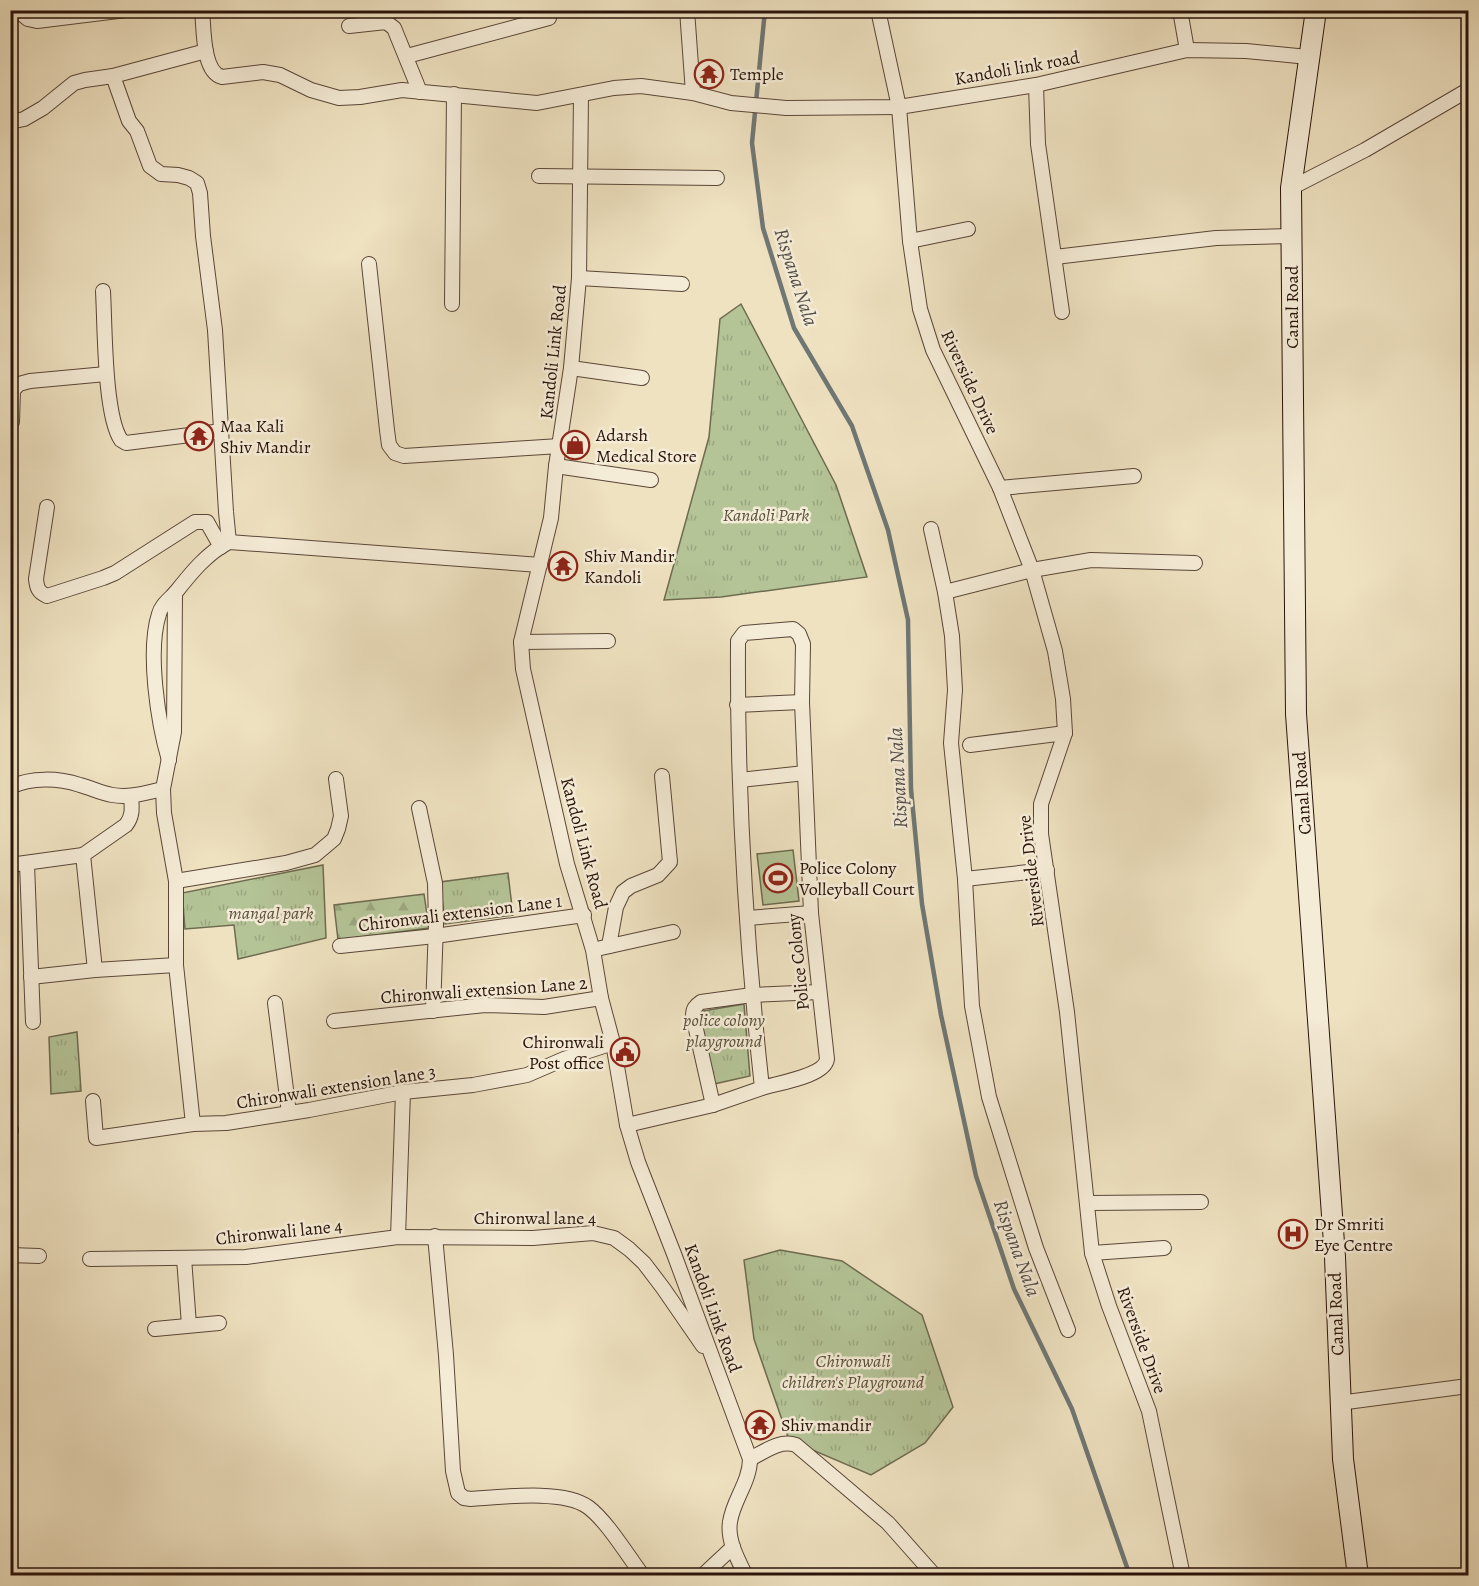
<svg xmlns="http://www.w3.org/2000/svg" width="1479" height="1586" viewBox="0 0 1479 1586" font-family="Alegreya,serif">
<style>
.grass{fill:#b4c497;stroke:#6e6b50;stroke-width:1.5}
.forest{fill:url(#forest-firs);stroke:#6e6b50;stroke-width:1.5}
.park{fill:url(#park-tufts);stroke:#6e6b50;stroke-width:1.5}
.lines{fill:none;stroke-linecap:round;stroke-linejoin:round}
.stream{stroke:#6f7775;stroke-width:4.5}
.street-casing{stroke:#5a4638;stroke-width:16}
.secondary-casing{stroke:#28120a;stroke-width:22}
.street{stroke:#f5ecd7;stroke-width:14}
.secondary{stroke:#f5ecd7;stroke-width:20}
.labels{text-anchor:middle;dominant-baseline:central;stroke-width:5;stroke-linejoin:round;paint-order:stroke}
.street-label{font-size:18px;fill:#28120a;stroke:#f5ecd7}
.poi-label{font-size:18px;fill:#28120a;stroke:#f5ecd7;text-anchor:start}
.park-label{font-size:18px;font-style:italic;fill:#59503b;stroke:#f5ecd7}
.water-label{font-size:20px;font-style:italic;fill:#524d49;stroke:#f5ecd7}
</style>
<defs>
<pattern id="forest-firs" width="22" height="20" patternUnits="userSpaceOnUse" patternTransform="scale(1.5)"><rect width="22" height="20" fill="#b4c497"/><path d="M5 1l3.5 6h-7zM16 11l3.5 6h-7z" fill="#9ba781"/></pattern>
<pattern id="park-tufts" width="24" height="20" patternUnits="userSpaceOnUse" patternTransform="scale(1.5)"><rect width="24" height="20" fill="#b4c497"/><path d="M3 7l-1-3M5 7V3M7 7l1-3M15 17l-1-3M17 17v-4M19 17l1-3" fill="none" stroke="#9ba781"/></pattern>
</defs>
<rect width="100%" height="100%" fill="#efe2c1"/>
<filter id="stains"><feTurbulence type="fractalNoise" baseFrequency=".00333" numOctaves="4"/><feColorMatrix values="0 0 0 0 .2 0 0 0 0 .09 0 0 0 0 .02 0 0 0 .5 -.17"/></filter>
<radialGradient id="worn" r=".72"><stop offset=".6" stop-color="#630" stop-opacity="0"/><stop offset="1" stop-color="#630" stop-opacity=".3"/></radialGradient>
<path class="grass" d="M793,850L799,901L763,905L757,854Z"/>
<path class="forest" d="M424,894L429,928L338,940L334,905Z"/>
<g class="park">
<path d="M741,304L836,485L867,577L721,597L664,600L709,437L720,319Z"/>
<path d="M323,865L326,938L238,959L234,925L185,929L182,893Z"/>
<path d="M508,873L513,915L445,924L440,882Z"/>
<path d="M10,879H14L17,1028H10Z"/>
<path d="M744,1004L750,1076L714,1084L697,1012Z"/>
<path d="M77,1032L81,1091L51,1094L49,1037Z"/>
<path d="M780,1250L842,1261L922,1315L953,1407L925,1443L871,1475L789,1440L754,1339L744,1260Z"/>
</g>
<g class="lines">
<path class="stream" d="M765,10L752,143L763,228L794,328L852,426L888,530L908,620L911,789L922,904L941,1015L976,1176L1014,1289L1072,1409L1130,1576"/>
<g class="street-casing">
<g id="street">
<path d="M17,10L28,19L37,21L126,10"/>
<path d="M202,10C204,27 202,72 222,77L263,72L280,75L311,90L339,98L360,97L402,90L537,103L614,88L641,86L693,93L731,103L786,108L899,107L1036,85L1187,50L1246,51L1308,57"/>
<path d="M687,10L693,93"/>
<path d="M878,10L899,107L910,241L920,309L933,350L1000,488L1032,570L1055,651L1063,699L1065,733L1041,804V834L1067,1012L1092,1253L1109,1306L1149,1411L1183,1576"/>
<path d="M1180,10L1187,50"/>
<path d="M349,26L386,22L394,28L420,92"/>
<path d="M206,51L113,76L129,121L137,131L150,166L161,174L178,175L189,178L197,183L200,193L203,236L215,330L226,512L229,542"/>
<path d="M407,56L549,18"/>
<path d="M1036,85L1038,144L1062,312"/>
<path d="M581,95L579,278L571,368L556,466L551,518L521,642L523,669L567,864L593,950L601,998L613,1043L627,1125L638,1162L674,1254L750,1459C750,1482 733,1500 730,1522C727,1540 738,1560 746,1576"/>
<path d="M10,122L24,119L43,108L74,83L85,80L113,76"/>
<path d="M539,176L717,178"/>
<path d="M1291,188L1365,150L1468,90"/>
<path d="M910,241L968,229"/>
<path d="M1055,257L1216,238L1292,236"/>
<path d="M369,264L387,430L389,445L395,453L404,456L560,446"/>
<path d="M579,278L682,284"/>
<path d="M103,291C105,325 104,415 121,440L126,443L222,431"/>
<path d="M452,304L454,94"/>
<path d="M571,368L642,378"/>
<path d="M12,422L13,390L19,384L30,381L106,374"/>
<path d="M556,466L651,480"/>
<path d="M1000,488L1134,476"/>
<path d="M47,507L36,579C37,588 38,592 47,596L103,578L115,573L195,522H207L221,547"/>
<path d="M931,529L945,592L1032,570L1091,560L1195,563"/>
<path d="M945,592L952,636L955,690L951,743L965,879L972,1006L989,1097L1036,1248L1068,1330"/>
<path d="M521,642L608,641"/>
<path d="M737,705L802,702"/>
<path d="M970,745L1065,733"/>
<path d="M169,760C158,723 147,651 159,614C161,605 170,599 176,592C191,573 207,553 229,542L540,565"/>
<path d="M740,780L805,773"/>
<path d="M10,787C32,777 58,778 80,785C91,788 101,793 112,795C130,798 145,793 163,789L174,732L175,593"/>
<path d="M163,789L164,813L176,881L286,863L315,855L334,839L338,829L341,816L336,779"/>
<path d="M419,808L435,883L436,924L433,1011"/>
<path d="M83,855L126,825C133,816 132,808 131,796"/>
<path d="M27,864L33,1022"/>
<path d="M10,865L83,855L95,970L176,965"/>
<path d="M965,879L1047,870"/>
<path d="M176,881V965L193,1124"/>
<path d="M747,918L811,913"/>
<path d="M340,946L435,936L584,915"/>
<path d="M609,946L616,907L623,892L631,886L658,875L670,862L662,776"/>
<path d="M601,948L673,932"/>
<path d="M31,977L95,970"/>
<path d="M275,1003L289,1113"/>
<path d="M334,1021L485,1005L544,1007L601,998"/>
<path d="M93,1101L96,1138L193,1124L226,1123L309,1110L403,1092L473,1085L527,1075L564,1059L613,1043"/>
<path d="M713,1105L693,1016C693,1009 695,1006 701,1002L752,995L819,992"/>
<path d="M627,1125L713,1105L762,1088C746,941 737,793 738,645V641L744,633L793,629L799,634L803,644L802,702L811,913L827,1059C825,1076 778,1083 762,1088"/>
<path d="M10,1130H11"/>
<path d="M1088,1203L1201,1202"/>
<path d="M435,1236L446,1355L453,1471L458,1493L464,1498L471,1499C501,1497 564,1489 588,1507C607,1521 628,1556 643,1576"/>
<path d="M398,1237L403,1092"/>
<path d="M1092,1253L1164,1248"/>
<path d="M10,1255L39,1256"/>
<path d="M184,1258L189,1325"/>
<path d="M90,1259L246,1257L398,1237L533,1238L593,1233L614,1238L629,1249L644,1263L663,1288L703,1346"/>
<path d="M155,1329L219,1323"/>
<path d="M1339,1403L1468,1386"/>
<path d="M750,1459C764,1452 780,1439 796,1445L888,1523L935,1576"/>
<path d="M702,1576L733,1547"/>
</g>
</g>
<g class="secondary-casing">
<path id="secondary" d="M1316,10L1291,188L1296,714L1335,1257L1343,1459L1358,1576"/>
</g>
<use href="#street" class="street"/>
<use href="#secondary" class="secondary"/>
</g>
<defs>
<g id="temple-ring" transform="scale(1.5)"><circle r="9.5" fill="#f5ecd7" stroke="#8f2418" stroke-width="1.5"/><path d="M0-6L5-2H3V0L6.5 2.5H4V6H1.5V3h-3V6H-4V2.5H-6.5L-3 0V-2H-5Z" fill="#8f2418"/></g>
<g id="shop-ring" transform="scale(1.5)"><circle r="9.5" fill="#f5ecd7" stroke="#8f2418" stroke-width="1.5"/><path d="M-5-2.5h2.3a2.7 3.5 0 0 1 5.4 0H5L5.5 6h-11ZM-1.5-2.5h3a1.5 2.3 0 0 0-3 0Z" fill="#8f2418"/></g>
<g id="stadium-ring" transform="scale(1.5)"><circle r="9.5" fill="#f5ecd7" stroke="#8f2418" stroke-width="1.5"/><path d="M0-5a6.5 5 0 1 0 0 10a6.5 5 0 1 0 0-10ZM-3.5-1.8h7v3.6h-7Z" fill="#8f2418"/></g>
<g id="civic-ring" transform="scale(1.5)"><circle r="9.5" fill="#f5ecd7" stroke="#8f2418" stroke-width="1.5"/><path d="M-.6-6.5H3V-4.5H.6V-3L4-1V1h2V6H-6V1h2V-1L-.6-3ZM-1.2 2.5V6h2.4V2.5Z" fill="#8f2418"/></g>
<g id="hospital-ring" transform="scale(1.5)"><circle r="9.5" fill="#f5ecd7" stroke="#8f2418" stroke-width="1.5"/><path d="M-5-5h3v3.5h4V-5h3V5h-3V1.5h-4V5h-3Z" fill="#8f2418"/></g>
</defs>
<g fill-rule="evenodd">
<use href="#temple-ring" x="709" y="74"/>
<use href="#temple-ring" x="199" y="436"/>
<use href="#shop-ring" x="575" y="445"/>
<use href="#temple-ring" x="563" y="566"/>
<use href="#stadium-ring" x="778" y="878"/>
<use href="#civic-ring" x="625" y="1052"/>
<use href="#hospital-ring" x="1293" y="1234"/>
<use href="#temple-ring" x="760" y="1425"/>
</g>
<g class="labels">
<g class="street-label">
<text transform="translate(1017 68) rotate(-10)">Kandoli link road</text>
<text transform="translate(1292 307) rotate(-90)">Canal Road</text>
<text transform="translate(553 352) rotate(-84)">Kandoli Link Road</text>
<text transform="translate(970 382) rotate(65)">Riverside Drive</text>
<text transform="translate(1302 793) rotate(-94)">Canal Road</text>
<text transform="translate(584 843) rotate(75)">Kandoli Link Road</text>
<text transform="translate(1031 871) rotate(-97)">Riverside Drive</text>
<text transform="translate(460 913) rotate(-7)">Chironwali extension Lane 1</text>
<text transform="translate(798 962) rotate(-96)">Police Colony</text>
<text transform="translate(484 990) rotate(-4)">Chironwali extension Lane 2</text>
<text transform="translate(336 1087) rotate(-9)">Chironwali extension lane 3</text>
<text x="535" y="1218">Chironwal lane 4</text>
<text transform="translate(279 1232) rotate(-6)">Chironwali lane 4</text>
<text transform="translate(713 1308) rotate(70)">Kandoli Link Road</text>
<text transform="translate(1336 1314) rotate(-92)">Canal Road</text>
<text transform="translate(1142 1340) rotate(70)">Riverside Drive</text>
</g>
<g class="poi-label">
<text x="730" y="74">Temple</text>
<text x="220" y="426">Maa Kali<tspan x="220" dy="21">Shiv Mandir</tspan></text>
<text x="596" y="435">Adarsh<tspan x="596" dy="21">Medical Store</tspan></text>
<text x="584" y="556">Shiv Mandir<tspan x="584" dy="21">Kandoli</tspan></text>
<text x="799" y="868">Police Colony<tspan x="799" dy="21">Volleyball Court</tspan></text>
<text x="604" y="1042" text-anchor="end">Chironwali<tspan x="604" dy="21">Post office</tspan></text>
<text x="1314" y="1224">Dr Smriti<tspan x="1314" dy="21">Eye Centre</tspan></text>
<text x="781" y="1425">Shiv mandir</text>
</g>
<g class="park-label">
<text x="766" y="515">Kandoli Park</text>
<text x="271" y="913">mangal park</text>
<text x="724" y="1020">police colony<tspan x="724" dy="21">playground</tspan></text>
<text x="853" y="1361">Chironwali<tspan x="853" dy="21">children's Playground</tspan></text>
</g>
<g class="water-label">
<text transform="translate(796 277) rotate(72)">Rispana Nala</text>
<text transform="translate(898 778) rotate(-93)">Rispana Nala</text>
<text transform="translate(1017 1248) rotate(70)">Rispana Nala</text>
</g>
</g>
<rect width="1479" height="1586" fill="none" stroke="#efe2c1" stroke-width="36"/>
<rect x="12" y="12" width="1455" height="1562" fill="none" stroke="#28120a" stroke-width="3"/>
<rect x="18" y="18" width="1443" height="1550" fill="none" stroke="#28120a" stroke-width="1.5"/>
<rect width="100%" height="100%" filter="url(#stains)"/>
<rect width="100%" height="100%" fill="url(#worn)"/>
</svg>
